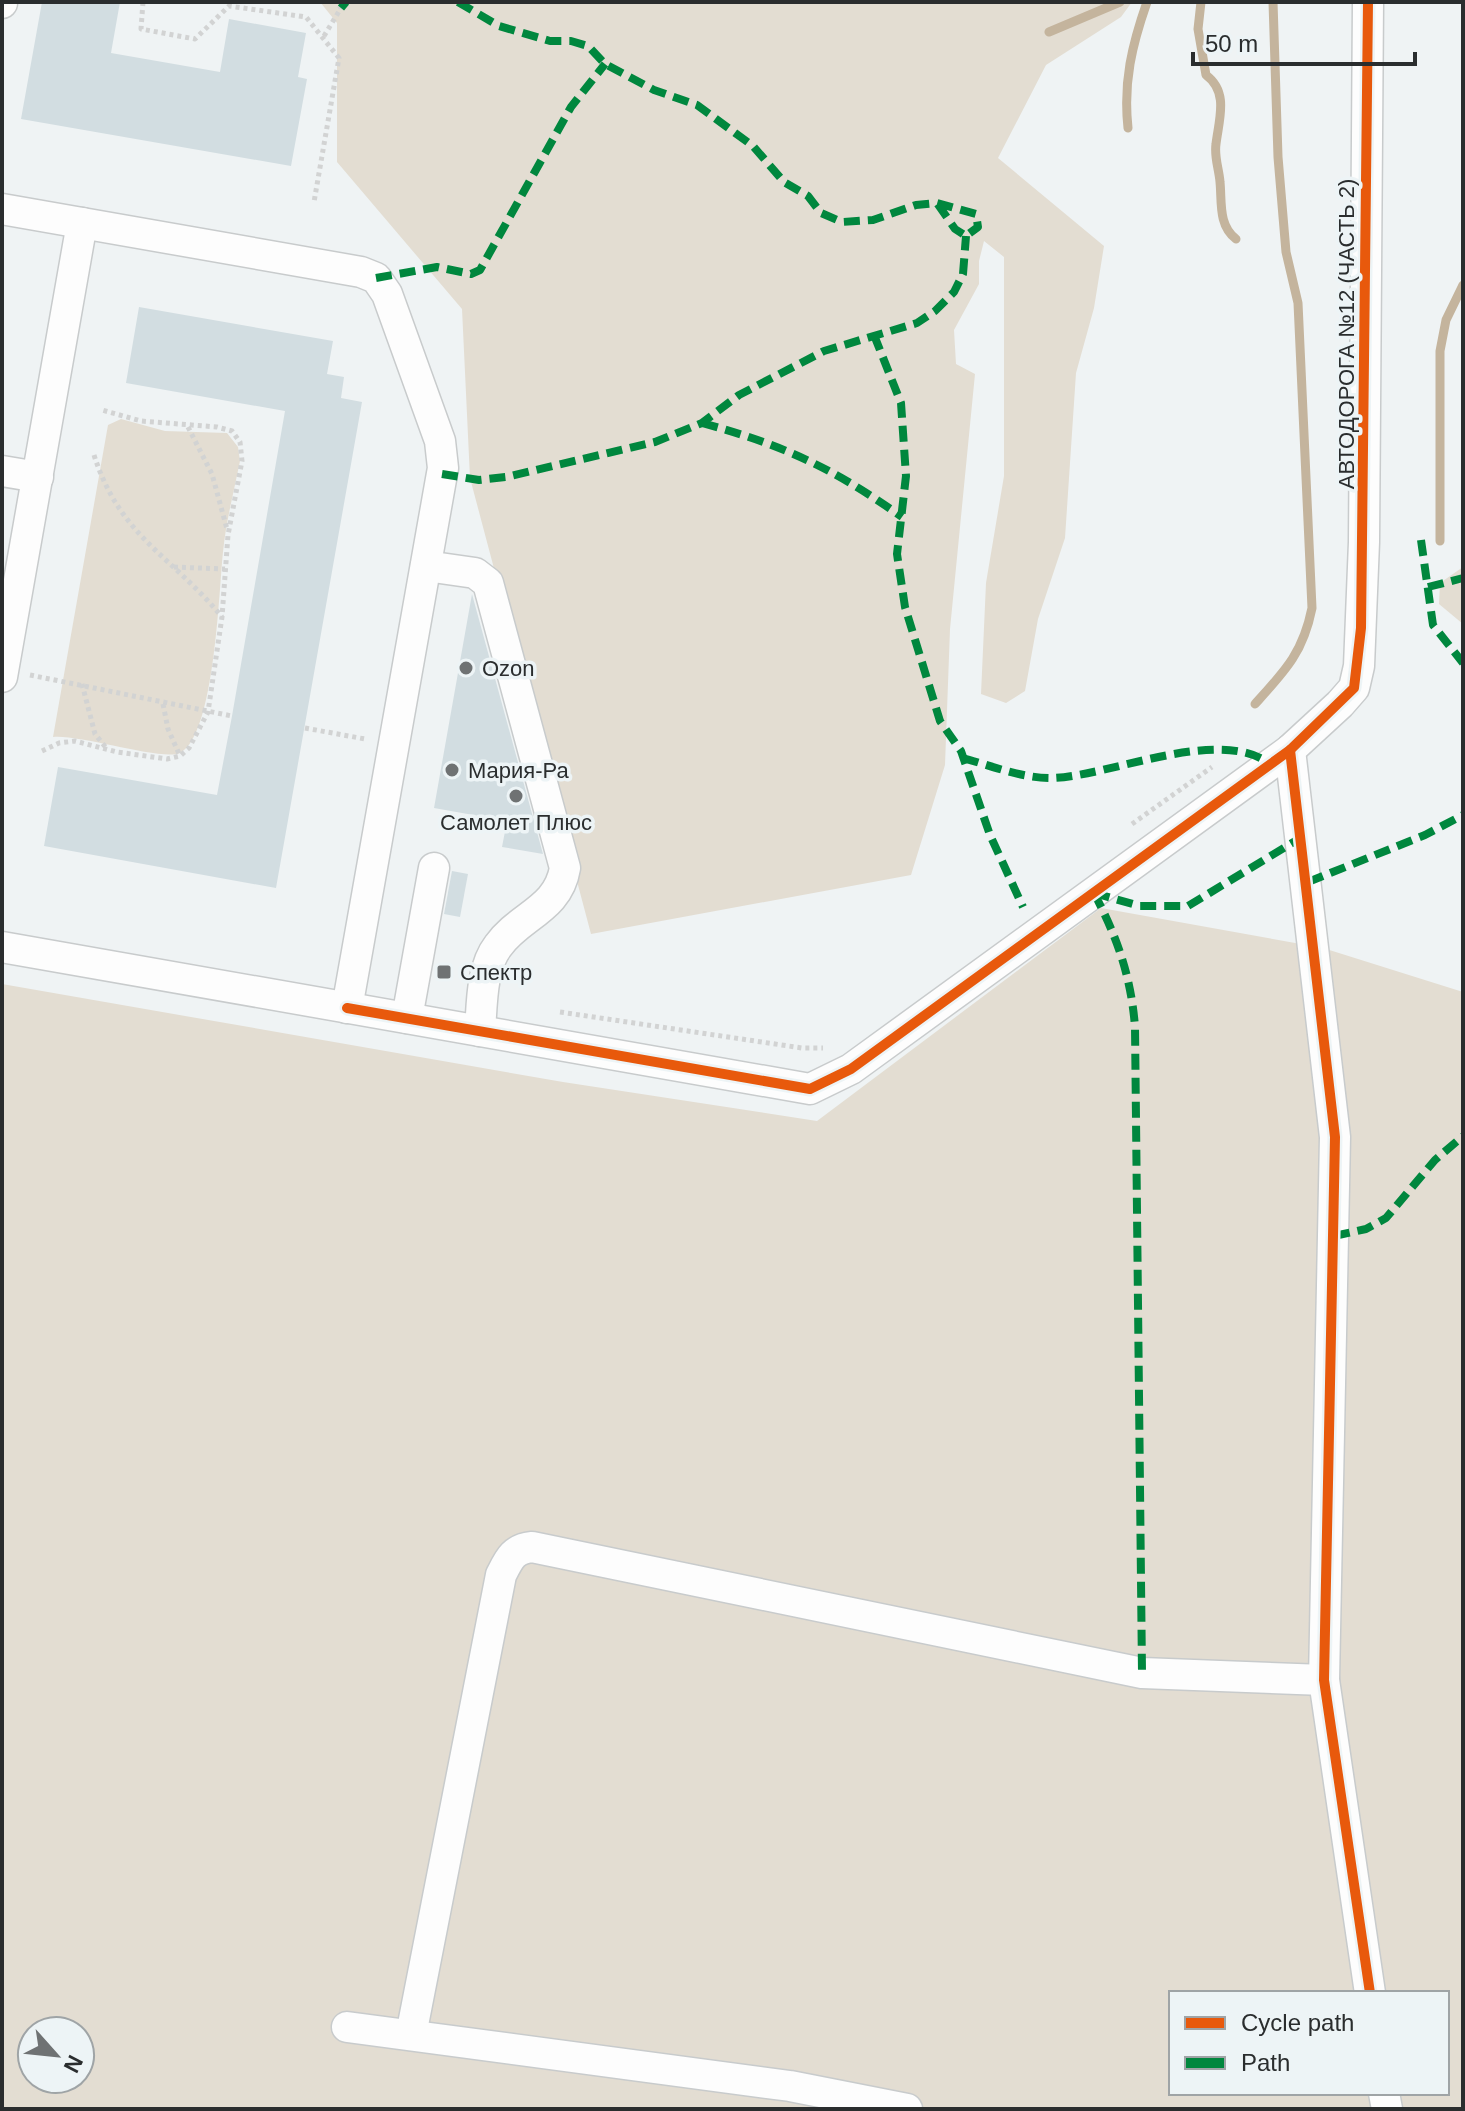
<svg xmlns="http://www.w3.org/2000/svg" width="1465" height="2111" viewBox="0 0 1465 2111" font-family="Arial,sans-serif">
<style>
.green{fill:#e3ddd2;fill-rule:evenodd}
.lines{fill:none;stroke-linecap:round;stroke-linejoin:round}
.stream{stroke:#c4b49d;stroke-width:9}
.building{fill:#d2dde1}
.minor-casing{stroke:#c8cbcc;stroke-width:33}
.path{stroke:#d2d3d3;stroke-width:5;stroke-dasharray:4 4;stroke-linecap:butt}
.minor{stroke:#fdfdfd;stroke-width:30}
.quiet{stroke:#00873e;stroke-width:8;stroke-dasharray:16 8;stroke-linecap:butt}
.cycleway-casing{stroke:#edf4f6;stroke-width:15}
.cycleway{stroke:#e8590c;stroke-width:10}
.poi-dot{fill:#6f7273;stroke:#edf4f6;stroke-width:3}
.labels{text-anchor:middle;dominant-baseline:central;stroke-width:7;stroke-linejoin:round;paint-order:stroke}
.street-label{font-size:22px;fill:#2a2d2e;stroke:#edf4f6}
.poi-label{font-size:22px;fill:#2a2d2e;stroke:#edf4f6;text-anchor:start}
</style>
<rect width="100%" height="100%" fill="#eff3f4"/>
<g class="green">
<path d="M320,2H1132L1121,17L1046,65L998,158L1104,246L1094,308L1076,373L1065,538L1038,619L1025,691L1006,703L981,694L986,583L1004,476V257L984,241L979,261V284L954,330L956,364L975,374L950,629L945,765L911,875L591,934L470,478L462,309L337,162V23Z"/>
<path d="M121,419L165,431L227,433L238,447L240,461C234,491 226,521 223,552C219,588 215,736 180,753C161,761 79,734 53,737L108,425Z"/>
<path d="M1463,567V624L1439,604L1440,583Z"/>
<path d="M1101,908L1323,948L1463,992V2109H2V984L563,1082L817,1121ZM1171,1993H1447V2093H1171ZM32,2031H80V2079H32Z"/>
</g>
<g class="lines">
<g class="stream">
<path d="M1201,2L1198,29L1206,75C1229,92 1219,119 1216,144C1214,157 1219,169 1220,182C1222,202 1218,225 1236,239"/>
<path d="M1049,32L1120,2"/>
<path d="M1128,128C1123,82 1132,45 1147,2"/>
<path d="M1440,541V351L1446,320L1463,285"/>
<path d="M1255,704C1285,671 1303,653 1312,608L1298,303L1286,252L1278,157L1273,2"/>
</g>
</g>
<g class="building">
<path d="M42,2H120L111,53L220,72L229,19L306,33L298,77L307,79L291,166L21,119Z"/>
<path d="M139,307L333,341L327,374L344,377L341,398L362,402L276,888L44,846L58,767L217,795L232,716L285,411L126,383Z"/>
<path d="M472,594L543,854L502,847L507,821L434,808Z"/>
<path d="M452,871L468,874L460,917L444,914Z"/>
</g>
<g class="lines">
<g class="minor-casing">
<g id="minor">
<path d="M2,3V2"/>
<path d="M2,209L361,272L376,278L387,294L440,441L443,468L347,1008"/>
<path d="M2,471L38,477"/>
<path d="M426,566L475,573L488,583L565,868C558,910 520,915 498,946C481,968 482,1005 480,1031"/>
<path d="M2,677L82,223"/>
<path d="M1290,750L1335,1137L1324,1680L1370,1993"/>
<path d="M2,947L810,1089L851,1069L1290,750L1340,704L1354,688L1359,666L1364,542L1368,2"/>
<path d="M407,1018L434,868"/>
<path d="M347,2027L790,2086L907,2109"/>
<path d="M411,2035L501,1575C509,1559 513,1549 532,1547L1142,1673L1324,1680"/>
<path d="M1384,2093L1387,2109"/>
</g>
</g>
<g class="path">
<path d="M143,2L141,29L195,39L229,6L306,17L339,58L314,202"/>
<path d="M324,36L341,8L336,2"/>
<path d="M188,427L212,474L227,529"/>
<path d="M94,455C120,537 172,556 222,617"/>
<path d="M174,567L225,569"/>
<path d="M30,675L232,716"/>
<path d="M82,684L95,734L107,749"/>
<path d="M163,704L168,729L180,756"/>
<path d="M305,728L365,739"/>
<path d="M42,751L59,743L75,741L117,752L167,759L180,756L189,748L208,712L222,617L228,535L242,461L240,442L232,431L217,427L141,421L102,410"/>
<path d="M1132,824L1212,767"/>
<path d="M560,1012L802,1048H823"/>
</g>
<use href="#minor" class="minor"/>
<g class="quiet">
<path d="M458,2L499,26L550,41H571L588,46L605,64L654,90L697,105L753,146L784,182L808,196L821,213L842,222L873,220L916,205L937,203L976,214L978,227L966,236L955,229L937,203"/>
<path d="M341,8L346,2"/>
<path d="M376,278L437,267L471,274L480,270L571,107L605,64"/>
<path d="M874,335L901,403L906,476L897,554L905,607L940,721L961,751L990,835L1023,907"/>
<path d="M702,423C783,445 833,468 902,517"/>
<path d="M442,474L479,480L506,477L655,442L702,423L739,395L824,351L917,323L935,311L954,292L963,274L966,236"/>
<path d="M1421,540L1433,625L1463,663"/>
<path d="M1428,587L1463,578"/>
<path d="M963,758C992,766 1024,779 1054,778C1113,775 1220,726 1270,764"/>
<path d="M1308,882L1425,835L1463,815"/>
<path d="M1094,893C1117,937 1131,976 1135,1027L1142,1673"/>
<path d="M1094,893L1140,906H1188L1302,837"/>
<path d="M1334,1236L1366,1229L1386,1218L1435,1160L1463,1136"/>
</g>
<g class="cycleway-casing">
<g id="cycleway">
<path d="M1290,750L1335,1137L1324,1680L1370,1993"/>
<path d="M347,1008L810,1089L851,1069L1290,750L1354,688L1361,628L1368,2"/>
</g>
</g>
<use href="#cycleway" class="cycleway"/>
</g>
<g class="poi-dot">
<circle cx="466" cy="668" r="8"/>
<circle cx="452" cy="770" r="8"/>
<circle cx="516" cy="796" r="8"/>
<rect x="436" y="964" width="16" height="16" rx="4"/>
</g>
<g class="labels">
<g class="street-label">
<text transform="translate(1346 334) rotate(-90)">АВТОДОРОГА №12 (ЧАСТЬ 2)</text>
</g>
<g class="poi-label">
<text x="482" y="668">Ozon</text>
<text x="468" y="770">Мария-Ра</text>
<text x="516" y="822" text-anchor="middle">Самолет Плюс</text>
<text x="460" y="972">Спектр</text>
</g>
</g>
<rect width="1465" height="2111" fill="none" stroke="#2a2d2e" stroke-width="8"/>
<rect x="1169" y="1991" width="280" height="104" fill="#edf4f6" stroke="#9fa4a6" stroke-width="2"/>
<rect x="1185" y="2017" width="40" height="12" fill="#e8590c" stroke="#9fa4a6" stroke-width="2"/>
<text x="1241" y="2031" font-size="24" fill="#2a2d2e">Cycle path</text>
<rect x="1185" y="2057" width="40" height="12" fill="#00873e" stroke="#9fa4a6" stroke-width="2"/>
<text x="1241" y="2071" font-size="24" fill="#2a2d2e">Path</text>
<g transform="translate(56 2055) rotate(117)"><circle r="38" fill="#edf4f6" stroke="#9fa4a6" stroke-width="2"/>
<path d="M0-6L14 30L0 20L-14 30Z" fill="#6f7273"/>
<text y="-12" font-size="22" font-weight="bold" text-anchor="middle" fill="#2a2d2e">N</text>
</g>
<path d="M1193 52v12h222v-12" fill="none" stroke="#2a2d2e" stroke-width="4"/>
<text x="1205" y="52" font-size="24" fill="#2a2d2e" stroke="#edf4f6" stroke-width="6" paint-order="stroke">50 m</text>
</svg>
